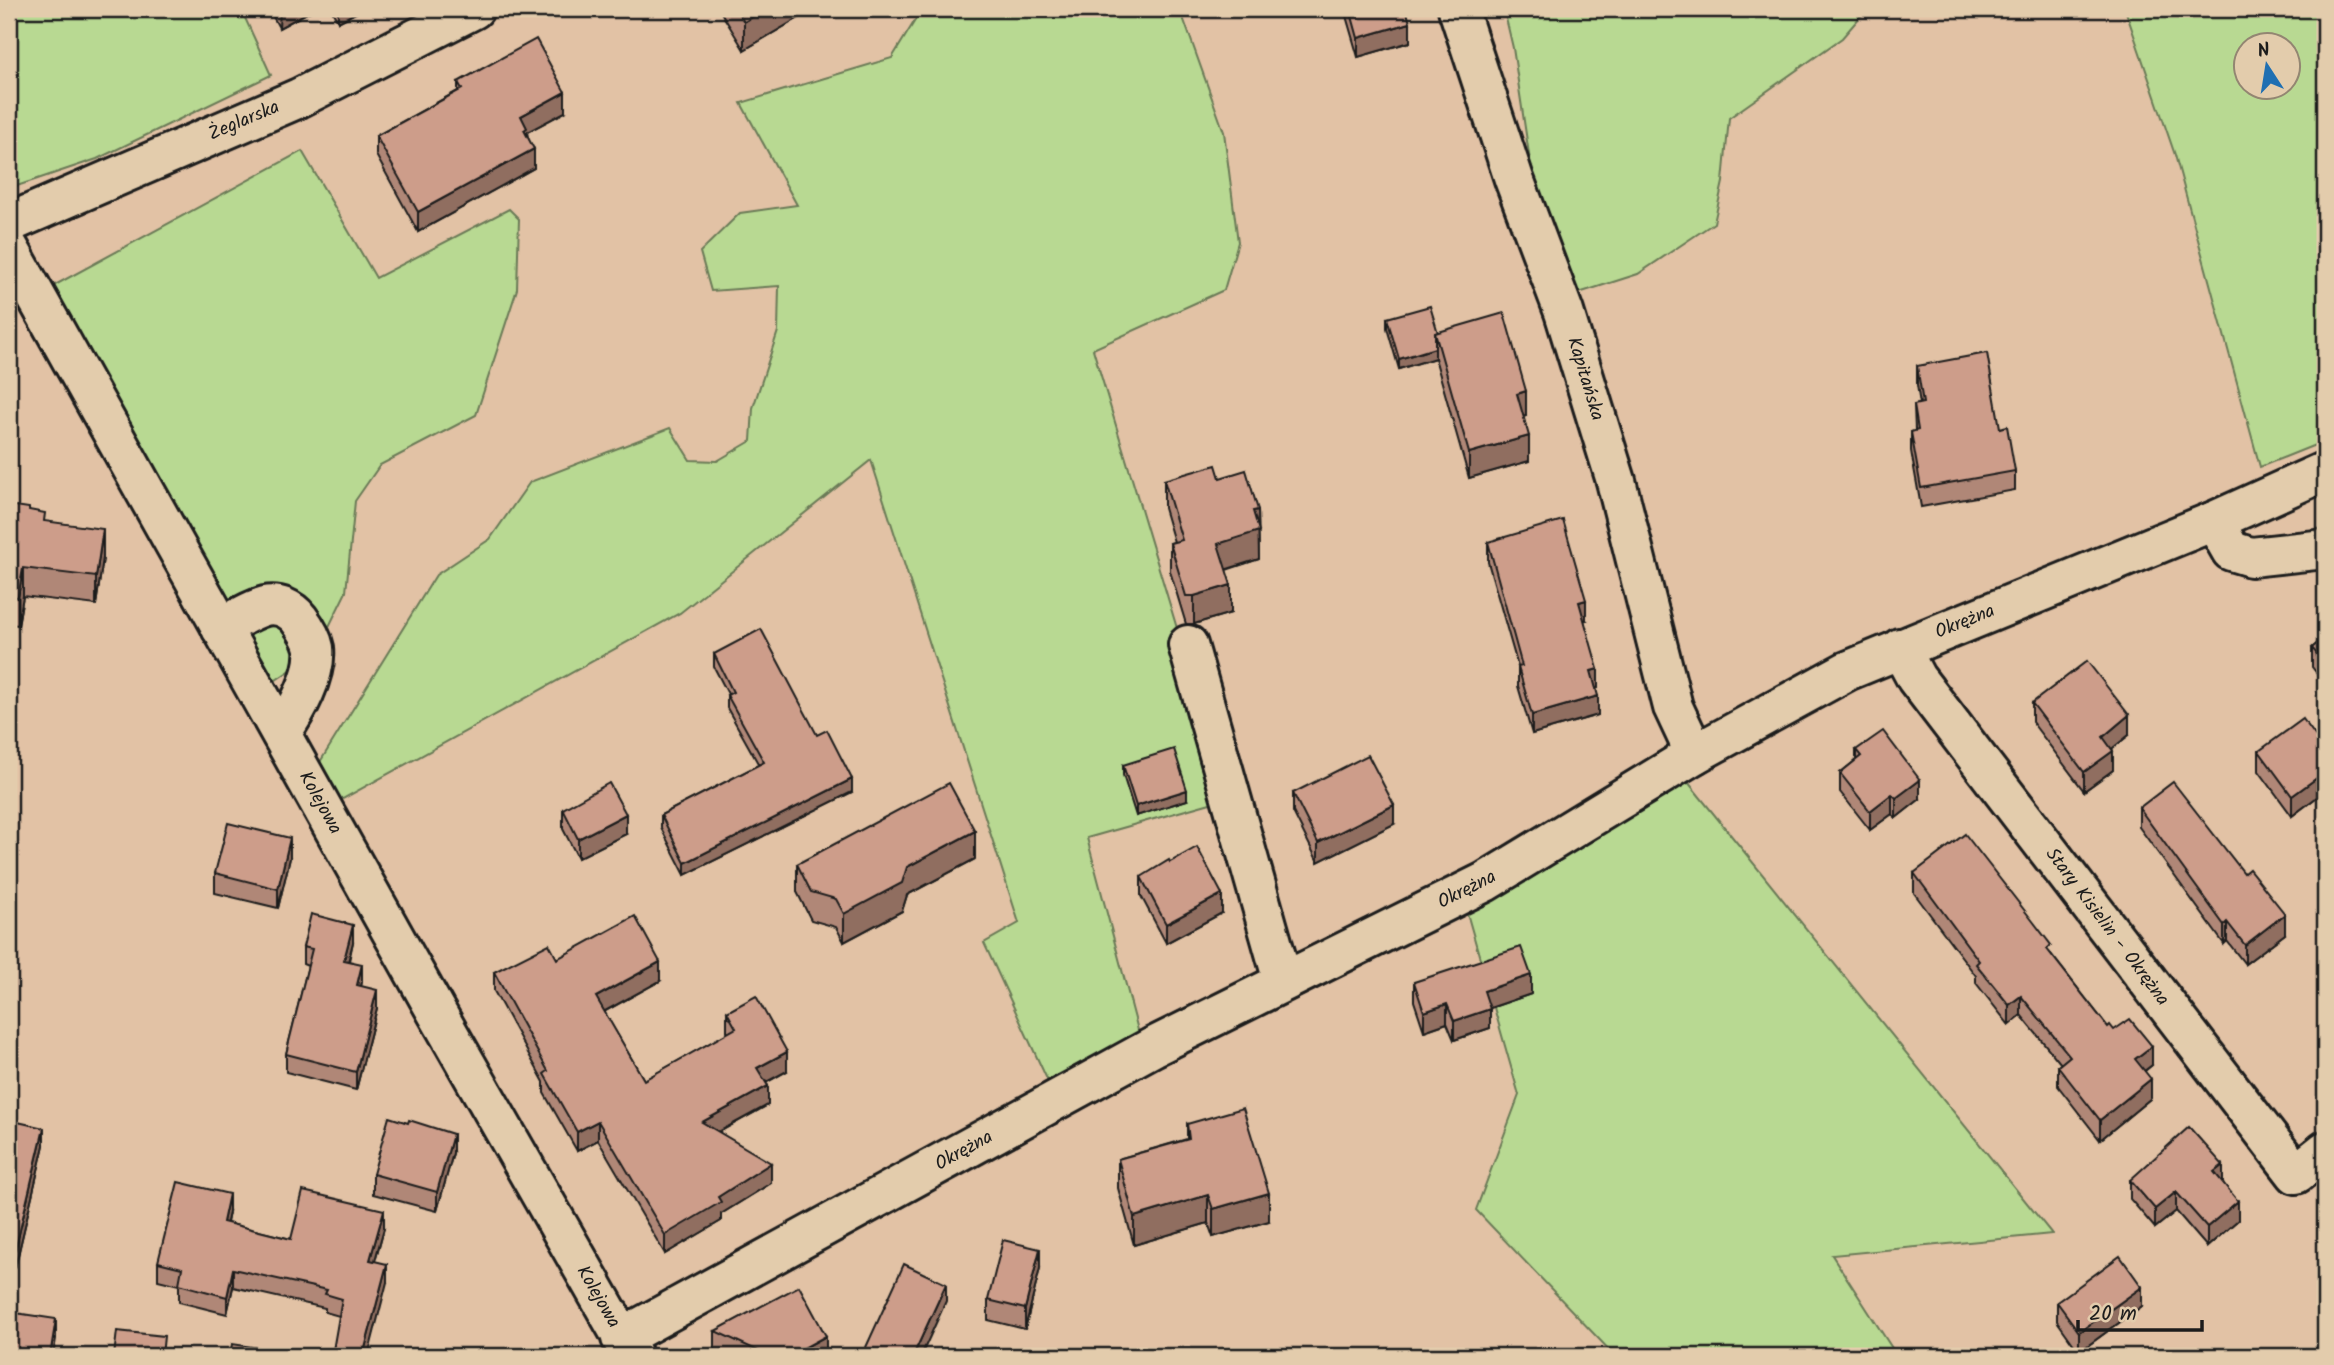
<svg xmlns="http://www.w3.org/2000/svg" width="2334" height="1365" viewBox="0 0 2334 1365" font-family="Kalam,sans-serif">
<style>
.green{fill:#b8d992;stroke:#6a7a57;stroke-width:2;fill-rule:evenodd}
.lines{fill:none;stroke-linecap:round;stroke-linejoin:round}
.minor-casing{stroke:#1c1c1c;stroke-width:44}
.minor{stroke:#e3ccac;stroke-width:38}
.wall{fill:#b08777;stroke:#1c1c1c;stroke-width:2}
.shaded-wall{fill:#906e61;stroke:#1c1c1c;stroke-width:2}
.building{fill:#cd9d8a;stroke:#1c1c1c;stroke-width:2}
.labels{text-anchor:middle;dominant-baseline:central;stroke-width:7;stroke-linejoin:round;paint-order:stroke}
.street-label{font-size:19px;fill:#1c1c1c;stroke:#e3ccac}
</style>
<rect width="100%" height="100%" fill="#e2c2a5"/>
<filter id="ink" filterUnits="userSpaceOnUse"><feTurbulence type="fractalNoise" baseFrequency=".0143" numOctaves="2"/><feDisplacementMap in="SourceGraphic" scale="14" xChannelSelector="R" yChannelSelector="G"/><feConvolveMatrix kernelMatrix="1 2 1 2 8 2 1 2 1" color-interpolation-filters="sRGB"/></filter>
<g filter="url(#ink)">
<g class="green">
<path d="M9,9H241L271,75L97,159L11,188L9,183Z"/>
<path d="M922,9H1180L1224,132L1238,242L1224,290L1093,349L1228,798L1087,838L1148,1068L1064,1116L984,943L1019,923L871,460L680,613L341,800L320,762L436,575L490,539L530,482L670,428L690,460L717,461L751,441L753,408L778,331L779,286L711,291L700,252L740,213L797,205L741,103L892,58Z"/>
<path d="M1509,9H1867L1842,38L1729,118L1723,182L1714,223L1638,274L1557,300L1545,261L1513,48L1505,14Z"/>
<path d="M2125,9H2325V441L2260,467L2175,155ZM2246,46H2288V88H2246Z"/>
<path d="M302,151L376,278L509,209L519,219L517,289L476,415L380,465L355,501L346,592L316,653L261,690L44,291Z"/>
<path d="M1688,782L2052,1234L1832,1255L1897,1356H1615L1476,1210L1519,1095L1467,913Z"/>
</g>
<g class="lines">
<g class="minor-casing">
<g id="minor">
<path d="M1458,9L1514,179L1564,312L1616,481L1673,707L1695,754"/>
<path d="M9,223L299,98L474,9"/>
<path d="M9,248L437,1013L633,1356"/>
<path d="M2214,521L2231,551L2251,557L2325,549"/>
<path d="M221,628C235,620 250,610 265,606C279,603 291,609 299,619C305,627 312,638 314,648C317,675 296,712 281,733"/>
<path d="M1188,645L1283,981"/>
<path d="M1900,648L1916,678L2296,1174L2325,1151"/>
<path d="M621,1338L1153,1047L1485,882L1695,754L1847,671L2214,521L2325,471"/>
</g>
</g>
<use href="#minor" class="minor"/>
</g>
<g class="wall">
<path d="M269,9H314L279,28Z"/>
<path d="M331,9H363L338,22Z"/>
<path d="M719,9H814L744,50Z"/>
<path d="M1344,9H1406L1410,42L1358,57Z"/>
<path d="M458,82L565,112L527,132L534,168L418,232L376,155V136L458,91Z"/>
<path d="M1387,318L1438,333L1526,416L1523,417L1529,461L1469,478L1435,358L1399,369L1387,328Z"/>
<path d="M1917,366L2000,428L2015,471V490L1921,507L1911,451V432L1915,431L1914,405L1920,404L1917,385Z"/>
<path d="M1220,478L1258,510L1259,559L1226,570L1231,613L1194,624H1186L1170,571V543L1174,542L1164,508V480Z"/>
<path d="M9,505L29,510L45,522L103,558L96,605L23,596L18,625L9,624Z"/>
<path d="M1488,542L1586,620H1584L1598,688L1596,689L1598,715L1532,734L1518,686V667L1488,562Z"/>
<path d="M2325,637V684L2312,667V648Z"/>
<path d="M714,654L817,735L852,792L685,875L661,828V815L759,765L727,708V695L728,694L714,667Z"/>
<path d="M2032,703L2129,735L2111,749L2113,770L2084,791L2032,722Z"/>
<path d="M2325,749V791L2292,816L2259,771V751Z"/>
<path d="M1856,750L1920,799L1896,818L1892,814L1870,830L1840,792V773L1856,760Z"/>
<path d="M1123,765L1187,800L1136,816L1123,775Z"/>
<path d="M1293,793L1394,824L1318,862L1293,812Z"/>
<path d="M2139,808L2285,934L2245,964L2227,941L2224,944L2139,827Z"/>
<path d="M563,809L626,834L578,858L563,829Z"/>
<path d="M290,858L278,908L215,893V873Z"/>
<path d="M975,859L907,895L902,911L844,942L836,927L811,920L797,892V864Z"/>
<path d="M1914,873L2051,954L2108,1027L2114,1030L2152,1065L2145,1071L2151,1098L2100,1140L2058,1086V1066L2061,1064L2021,1015L2009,1025L1976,983V976L1914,893Z"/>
<path d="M1141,877L1222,913L1166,943L1141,896Z"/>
<path d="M353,942L349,961L362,982L361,986L377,1008L356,1090L286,1072V1054L308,966L303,964V947Z"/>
<path d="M557,959L660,981L604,1012L644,1080L728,1033L727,1031V1012L787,1071L766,1083L768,1105L719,1132L771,1183L721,1214V1221L665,1254L598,1140L577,1151L544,1093V1082L494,991V972Z"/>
<path d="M1414,982L1531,994L1490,1008V1028L1454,1040L1447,1023L1424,1031L1414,1001Z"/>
<path d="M9,1120L44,1145L15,1268L9,1267Z"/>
<path d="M1187,1124L1269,1221L1213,1237L1208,1223L1134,1245L1118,1188V1159L1187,1139Z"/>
<path d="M453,1153L437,1211L373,1194V1174Z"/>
<path d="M2130,1180L2223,1182L2238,1220L2207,1247L2176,1211L2155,1228L2130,1199Z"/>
<path d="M229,1212L227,1223L291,1239L384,1228L375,1261L387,1282L339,1316L325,1312V1308L233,1287L227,1314L179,1302V1285L158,1280V1262Z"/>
<path d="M1040,1268L1025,1329L988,1320V1300Z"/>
<path d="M2057,1302L2142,1306L2079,1352L2057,1321Z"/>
<path d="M715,1331L826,1356H728L715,1350Z"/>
</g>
<g class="shaded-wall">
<path d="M280,9H314L279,28Z"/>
<path d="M338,9H363L338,22Z"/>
<path d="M766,9H814L744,50V22Z"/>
<path d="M1410,23V42L1358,57V38Z"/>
<path d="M565,92V112L527,132V148L521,116Z"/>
<path d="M534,149V168L418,232V212Z"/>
<path d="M1435,348V358L1399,369V359Z"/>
<path d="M1526,391V416L1517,418V394Z"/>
<path d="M1529,436V461L1469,478V453Z"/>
<path d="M1258,510L1259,559L1218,572V544L1253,511Z"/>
<path d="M103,529V558L96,605V577Z"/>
<path d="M23,568V596L18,625V597Z"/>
<path d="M1231,585V613L1194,624V596Z"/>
<path d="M1586,600V620L1579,622V602Z"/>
<path d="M1598,669V688L1591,690V671Z"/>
<path d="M1598,696V715L1532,734V715Z"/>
<path d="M2129,715V735L2103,756V737Z"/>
<path d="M2113,751V770L2084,791V772Z"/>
<path d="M2325,772V791L2292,816V796Z"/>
<path d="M852,779V792L685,875V863Z"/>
<path d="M1920,780V799L1896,818V798Z"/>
<path d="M1187,790V800L1136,816V806Z"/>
<path d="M1892,794V814L1870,830V811Z"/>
<path d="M1394,805V824L1318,862V843Z"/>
<path d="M626,814V834L578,858V839Z"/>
<path d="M975,831V859L907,895L902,911L844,942V914L907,867Z"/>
<path d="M290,838V858L278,908V889Z"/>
<path d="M1222,894V913L1166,943V924Z"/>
<path d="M2285,914V934L2245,964V945Z"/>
<path d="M2227,922V941L2224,944V925Z"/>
<path d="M353,925V942L344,978V960Z"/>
<path d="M660,962V981L596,1016V997Z"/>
<path d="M362,964V982L357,1003V985Z"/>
<path d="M1531,975V994L1484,1010V991Z"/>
<path d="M377,990V1008L356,1090V1072Z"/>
<path d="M2021,996V1015L2009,1025V1005Z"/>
<path d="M1447,1004V1023L1424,1031V1012Z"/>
<path d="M1490,1009V1028L1454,1040V1021Z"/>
<path d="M2152,1046V1065L2135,1078V1059Z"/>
<path d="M787,1052V1071L757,1087V1068Z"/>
<path d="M2151,1079V1098L2100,1140V1120Z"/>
<path d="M768,1086V1105L702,1141V1122Z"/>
<path d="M598,1121V1140L577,1151V1132Z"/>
<path d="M44,1128V1145L15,1268V1251Z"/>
<path d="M453,1134V1153L437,1211V1192Z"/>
<path d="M771,1163V1183L721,1214V1221L665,1254V1235L718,1197Z"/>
<path d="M2223,1165V1185L2214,1172Z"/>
<path d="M2176,1192V1211L2155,1228V1209Z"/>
<path d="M1269,1193V1221L1213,1237V1209Z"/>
<path d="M229,1194V1212L223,1240V1222Z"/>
<path d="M1208,1195V1223L1134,1245V1217Z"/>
<path d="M2238,1201V1220L2207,1247V1227Z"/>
<path d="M384,1210V1228L370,1278V1260Z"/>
<path d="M1040,1249V1268L1025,1329V1309Z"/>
<path d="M387,1264V1282L368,1356H363Z"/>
<path d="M233,1269V1287L227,1314V1297Z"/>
<path d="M946,1284V1301L921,1356H913Z"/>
<path d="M2142,1287V1306L2079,1352V1332Z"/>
<path d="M56,1319V1339L53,1356H50Z"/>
<path d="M826,1336V1356H789Z"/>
</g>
<g class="building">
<path d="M736,9H766L744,22Z"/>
<path d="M1350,9H1406L1410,23L1358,38Z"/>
<path d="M536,39L565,92L521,116L527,128L524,130L534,149L418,212L376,136L462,89L458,82Z"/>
<path d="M1430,306L1438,333H1435V348L1399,359L1387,318Z"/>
<path d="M1504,313L1526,391L1517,394L1529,436L1469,453L1435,333Z"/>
<path d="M1987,353L2000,428L2007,426L2015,471L1921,488L1911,432L1918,430L1914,405L1923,403L1917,366Z"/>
<path d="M1216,465L1220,478L1246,470L1258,510L1253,511L1259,531L1218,544L1231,585L1194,596H1186L1170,543L1182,540L1164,480Z"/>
<path d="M9,505L29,508V510L45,513L44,521L103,529L96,577L23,568L18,597L9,596Z"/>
<path d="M1563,520L1586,600L1579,602L1598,669L1591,671L1598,696L1532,715L1518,667L1522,666L1488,542Z"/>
<path d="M761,629L817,735L827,730L852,779L685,863L661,815L764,762L727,695L733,692L714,654Z"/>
<path d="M2325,637V664L2312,648Z"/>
<path d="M2087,661L2129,715L2103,737L2113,751L2084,772L2032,703Z"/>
<path d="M2303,719L2325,749V772L2292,796L2259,751Z"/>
<path d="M1883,731L1920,780L1896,798L1892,794L1870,811L1840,773L1861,756L1856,750Z"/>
<path d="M1174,749L1187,790L1136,806L1123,765Z"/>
<path d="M1368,755L1394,805L1318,843L1293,793Z"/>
<path d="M2173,782L2244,873L2249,869L2285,914L2245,945L2227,922L2224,925L2139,808Z"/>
<path d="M609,783L626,814L578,839L563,809Z"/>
<path d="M949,783L975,831L907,867L902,883L844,914L836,899L811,892L797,864Z"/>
<path d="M228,823L290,838L278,889L215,873Z"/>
<path d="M1965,834L2032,920L2051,945L2047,949L2108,1027L2110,1025L2114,1030L2130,1019L2152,1046L2135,1059L2151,1079L2100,1120L2058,1066L2070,1056L2021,996L2009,1005L1976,964L1979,961L1914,873Z"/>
<path d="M1197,847L1222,894L1166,924L1141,877L1169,860L1170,862Z"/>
<path d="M311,914L353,925L344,960L362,964L357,985L377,990L356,1072L286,1054L312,949L303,947Z"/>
<path d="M635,916L660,962L596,997L644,1080L736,1028L727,1012L756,996L787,1052L757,1068L768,1086L702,1122L771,1163L718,1197L721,1202L665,1235L598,1121L577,1132L544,1074L548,1071L494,972L549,944L557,959Z"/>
<path d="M1521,947L1531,975L1484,991L1490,1009L1454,1021L1447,1004L1424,1012L1414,982Z"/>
<path d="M1243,1108L1269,1193L1213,1209L1208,1195L1134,1217L1118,1159L1189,1139L1187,1124Z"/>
<path d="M389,1117L408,1123L409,1120L453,1134L437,1192L373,1174Z"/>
<path d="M9,1120L44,1128L15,1251L9,1250Z"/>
<path d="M2189,1127L2223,1165L2214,1172L2238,1201L2207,1227L2176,1192L2155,1209L2130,1180Z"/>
<path d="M178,1182L229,1194L223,1222L291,1239L303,1191L384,1210L370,1260L387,1264L363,1356H332L342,1299L325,1294L327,1290L233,1269L227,1297L179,1284L182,1268L158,1262Z"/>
<path d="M1003,1240L1040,1249L1025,1309L988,1300Z"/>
<path d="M2120,1256L2142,1287L2079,1332L2057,1302Z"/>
<path d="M904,1264L946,1284L913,1356H862Z"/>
<path d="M799,1286L826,1336L789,1356H769L715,1331Z"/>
<path d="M9,1312L56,1319L50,1356H9Z"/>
<path d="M117,1331L164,1336L162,1356H114Z"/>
<path d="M232,1344L314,1356H230Z"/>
</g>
</g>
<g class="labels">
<g class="street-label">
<text transform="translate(244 121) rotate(-23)">Żeglarska</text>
<text transform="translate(1585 379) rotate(73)">Kapitańska</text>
<text transform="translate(1965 622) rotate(-22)">Okrężna</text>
<text transform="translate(320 803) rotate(61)">Kolejowa</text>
<text transform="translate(1467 890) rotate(-27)">Okrężna</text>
<text transform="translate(2107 927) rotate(53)">Stary Kisielin - Okrężna</text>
<text transform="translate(964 1151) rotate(-29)">Okrężna</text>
<text transform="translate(598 1297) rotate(60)">Kolejowa</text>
</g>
</g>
<rect width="2334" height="1365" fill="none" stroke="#e3ccac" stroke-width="35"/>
<rect x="18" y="18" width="2299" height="1330" fill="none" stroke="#1c1c1c" stroke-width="2.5" filter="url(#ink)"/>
<g transform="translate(2267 66) rotate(348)"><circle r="33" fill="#e3ccac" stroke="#938672" stroke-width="2"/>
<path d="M0-5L12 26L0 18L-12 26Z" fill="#1f6fb2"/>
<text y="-10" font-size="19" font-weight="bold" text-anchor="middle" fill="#1c1c1c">N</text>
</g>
<path d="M2078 1320v10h124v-10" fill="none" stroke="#1c1c1c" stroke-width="3.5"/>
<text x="2089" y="1320" font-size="21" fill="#1c1c1c" stroke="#e3ccac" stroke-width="5" paint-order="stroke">20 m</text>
</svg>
